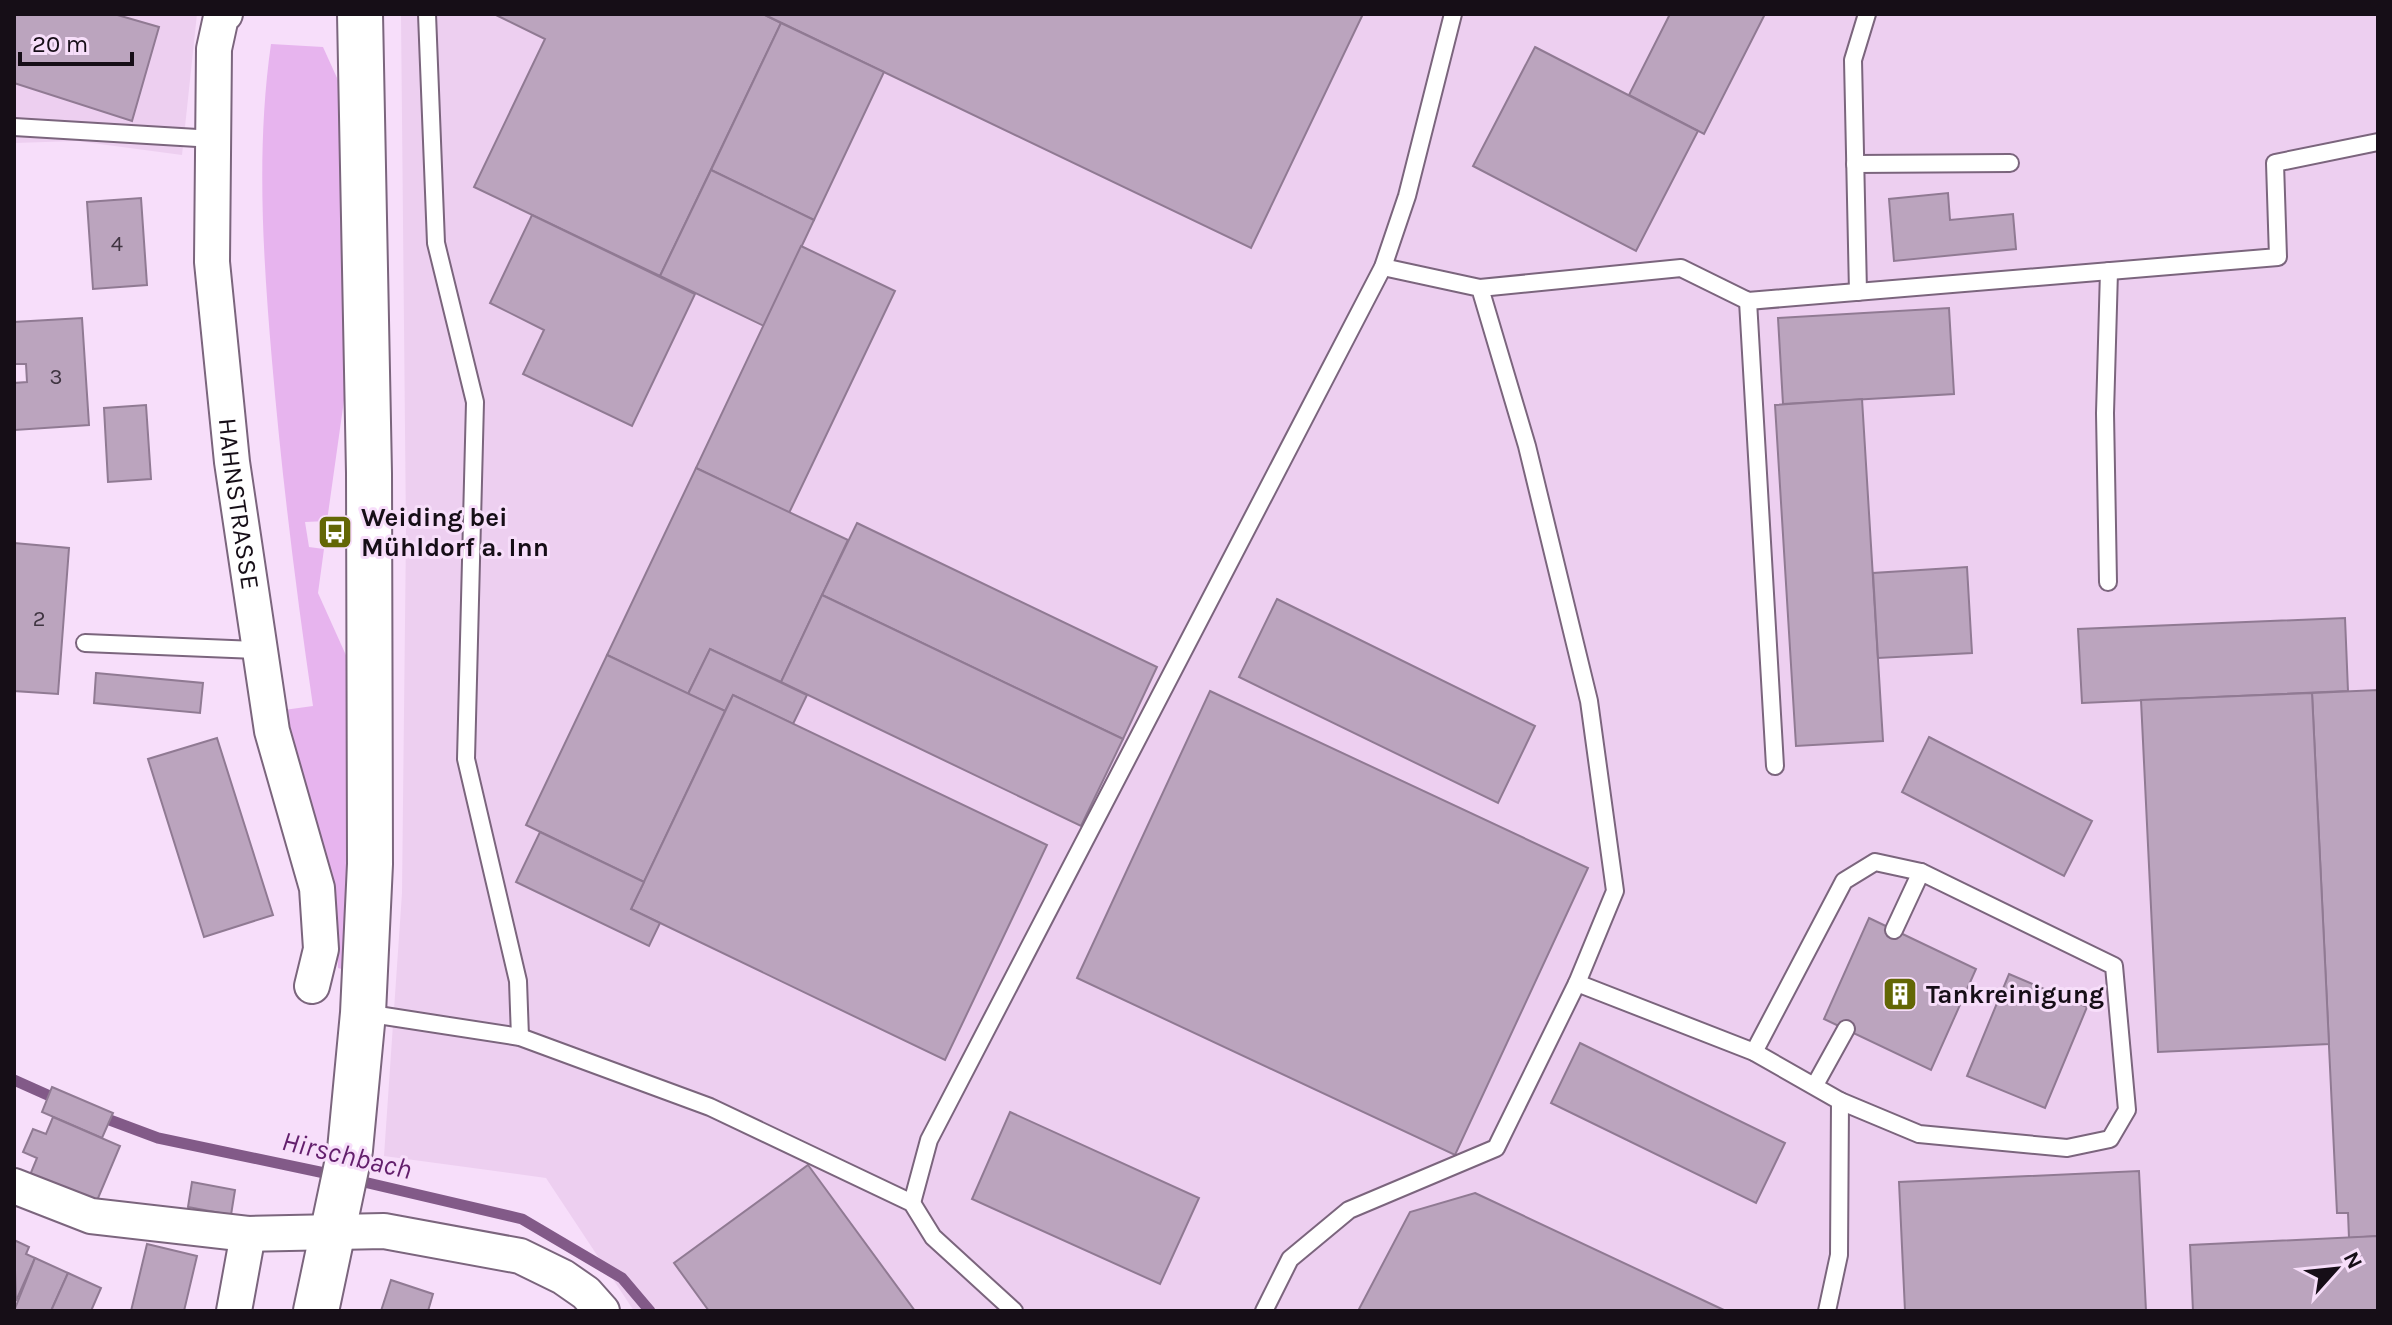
<svg xmlns="http://www.w3.org/2000/svg" width="2392" height="1325" viewBox="0 0 2392 1325" font-family="Karla,sans-serif">
<style>
.built{fill:#edcff0}
.green{fill:#e7b4ee}
.lines{fill:none;stroke-linecap:round;stroke-linejoin:round}
.stream{stroke:#825a88;stroke-width:11}
.building{fill:#bba4be;stroke:#907a93;stroke-width:2}
.lane-casing{stroke:#7b657d;stroke-width:20}
.street-casing{stroke:#7b657d;stroke-width:38}
.secondary-casing{stroke:#7b657d;stroke-width:48}
.lane{stroke:#fff;stroke-width:16}
.street{stroke:#fff;stroke-width:34}
.secondary{stroke:#fff;stroke-width:44}
.labels{text-anchor:middle;dominant-baseline:central;stroke-width:6;stroke-linejoin:round;paint-order:stroke}
.number-label{font-size:22px;fill:#3f3441}
.street-label{font-size:26px;fill:#160e17;stroke:#f7defa}
.poi-label{font-size:26px;font-weight:bold;fill:#160e17;stroke:#f7defa;text-anchor:start}
.water-label{font-size:28px;font-style:italic;fill:#631f6c;stroke:#f7defa}
</style>
<rect width="100%" height="100%" fill="#f7defa"/>
<g class="built">
<path d="M14,14H197L182,155L77,141L14,143Z"/>
<path d="M401,14H2378V1311H634L546,1178L384,1156L402,893L406,533Z"/>
</g>
<path class="green" d="M271,44L323,47L342,89L347,379L327,521L305,522L309,547L324,549L318,593L349,662L345,970L338,968C337,880 307,795 284,710L313,706C296,591 282,477 272,361C263,256 256,148 271,44Z"/>
<g class="lines">
<g class="stream">
<path d="M14,1080L61,1101"/>
<path d="M99,1116L158,1138L334,1175"/>
<path d="M351,1179L522,1219L622,1278L650,1311"/>
</g>
</g>
<g class="building">
<path d="M14,14H114L159,27L132,121L14,83Z"/>
<path d="M494,14H763L781,23L660,276L474,187L545,39Z"/>
<path d="M763,14H1363L1251,248Z"/>
<path d="M1670,14H1765L1704,134L1629,95Z"/>
<path d="M781,23L884,72L814,220L711,170Z"/>
<path d="M1535,47L1698,131L1636,251L1473,166Z"/>
<path d="M711,170L814,220L764,326L660,276Z"/>
<path d="M1948,193L1950,220L2013,214L2016,249L1894,261L1889,199Z"/>
<path d="M141,198L147,285L93,289L87,202Z"/>
<path d="M532,215L695,294L632,426L523,374L544,330L490,303Z"/>
<path d="M801,246L895,291L789,513L696,468Z"/>
<path d="M1949,308L1954,394L1783,404L1778,318Z"/>
<path d="M82,318L89,425L15,430L14,383L27,382L26,364H14V322Z"/>
<path d="M1862,399L1883,741L1796,746L1775,405Z"/>
<path d="M146,405L151,479L108,482L104,408Z"/>
<path d="M696,468L848,540L781,682L710,649L688,694L607,655Z"/>
<path d="M857,523L1157,667L1123,739L822,595Z"/>
<path d="M14,543L69,548L58,694L14,691Z"/>
<path d="M1967,567L1972,653L1878,658L1873,573Z"/>
<path d="M822,595L1123,739L1081,826L781,682Z"/>
<path d="M1277,599L1535,726L1498,803L1239,677Z"/>
<path d="M2345,618L2348,691L2082,703L2078,629Z"/>
<path d="M710,649L807,695L793,724L733,695L725,711L688,694Z"/>
<path d="M607,655L725,711L644,882L526,825Z"/>
<path d="M96,673L203,683L200,713L94,703Z"/>
<path d="M2378,690V1236L2349,1238L2348,1213H2337L2312,693Z"/>
<path d="M1210,691L1588,868L1455,1155L1077,978Z"/>
<path d="M2312,693L2329,1044L2158,1052L2141,700Z"/>
<path d="M733,695L1047,845L945,1060L631,909Z"/>
<path d="M1929,737L2092,821L2064,876L1902,792Z"/>
<path d="M217,738L273,915L204,937L148,759Z"/>
<path d="M540,832L644,882L631,909L660,923L649,946L516,882Z"/>
<path d="M1869,918L1976,969L1931,1070L1824,1019Z"/>
<path d="M2009,974L2087,1007L2045,1108L1967,1076Z"/>
<path d="M1580,1043L1785,1143L1756,1203L1551,1103Z"/>
<path d="M52,1087L113,1113L102,1138L42,1112Z"/>
<path d="M1010,1112L1199,1198L1160,1284L972,1199Z"/>
<path d="M53,1117L120,1146L96,1203L30,1175L37,1158L23,1152L33,1129L46,1134Z"/>
<path d="M808,1165L915,1311H709L674,1263Z"/>
<path d="M2139,1171L2146,1311H1905L1899,1182Z"/>
<path d="M192,1182L235,1190L231,1215L188,1207Z"/>
<path d="M1475,1193L1726,1311H1358L1410,1212Z"/>
<path d="M2378,1236V1311H2193L2190,1245Z"/>
<path d="M14,1240L29,1247L26,1254L35,1258L16,1301Z"/>
<path d="M147,1244L197,1256L184,1311H131Z"/>
<path d="M35,1258L68,1273L51,1311H14Z"/>
<path d="M68,1273L101,1288L91,1311H51Z"/>
<path d="M391,1280L433,1294L428,1311H381Z"/>
</g>
<g class="lines">
<g class="lane-casing">
<g id="lane">
<path d="M427,14L436,243L475,402L466,759L518,981L520,1037"/>
<path d="M14,127L214,139"/>
<path d="M1855,164L2010,163"/>
<path d="M1383,267L1480,288L1527,446L1589,701L1615,891L1577,983L1754,1052L1840,1101L1839,1255L1827,1311"/>
<path d="M1480,288L1681,268L1748,301L2278,257L2275,163L2378,142"/>
<path d="M1858,292L1853,60L1867,14"/>
<path d="M1748,301L1775,766"/>
<path d="M2108,582L2105,413L2109,271"/>
<path d="M85,643L257,650"/>
<path d="M1894,930L1921,872"/>
<path d="M365,1013L520,1037L710,1107L912,1203L933,1237L1014,1311"/>
<path d="M1754,1052L1844,881L1875,862L1921,872L2114,966L2127,1110L2110,1139L2067,1148L1919,1134L1840,1101"/>
<path d="M1815,1085L1846,1029"/>
<path d="M912,1203L929,1140L1383,267L1407,196L1453,14"/>
<path d="M1264,1311L1290,1259L1349,1210L1496,1148L1577,983"/>
</g>
</g>
<g class="street-casing">
<g id="street">
<path id="s1" d="M225,14L221,17L214,49L212,262L232,462L272,731L317,888L321,949L312,986"/>
<path d="M14,1186L91,1216L248,1234L384,1231L520,1256L563,1277L586,1293L602,1311"/>
<path d="M234,1311L248,1234"/>
</g>
</g>
<g class="secondary-casing">
<path id="secondary" d="M316,1311L350,1150L363,1013L370,864L369,473L360,14"/>
</g>
<use href="#lane" class="lane"/>
<use href="#street" class="street"/>
<use href="#secondary" class="secondary"/>
</g>
<defs>
<g id="bus-square" transform="scale(1.8)"><rect x="-9" y="-9" width="18" height="18" rx="4" fill="#636705" stroke="#f7defa"/><path d="M-5-6H5V4H4V6H2V4H-2V6H-4V4H-5ZM-3.5-4V0h7V-4ZM-3.5 1.2v1.5H-2V1.2ZM2 1.2v1.5H3.5V1.2Z" fill="#fff"/></g>
<g id="building-square" transform="scale(1.8)"><rect x="-9" y="-9" width="18" height="18" rx="4" fill="#636705" stroke="#f7defa"/><path d="M-4-6H4V6H1V3H-1V6H-4ZM-2.5-4.3h1.7v1.8h-1.7ZM.8-4.3h1.7v1.8H.8ZM-2.5-1h1.7V.8h-1.7ZM.8-1h1.7V.8H.8Z" fill="#fff"/></g>
</defs>
<g fill-rule="evenodd">
<use href="#bus-square" x="335" y="532"/>
<use href="#building-square" x="1900" y="994"/>
</g>
<g class="labels">
<g class="number-label">
<text x="117" y="244">4</text>
<text x="56" y="377">3</text>
<text x="39" y="619">2</text>
</g>
<g class="street-label">
<text stroke="none"><textPath href="#s1" startOffset="494">HAHNSTRASSE</textPath></text>
</g>
<g class="poi-label">
<text x="361" y="517">Weiding bei<tspan x="361" dy="30">Mühldorf a. Inn</tspan></text>
<text x="1926" y="994">Tankreinigung</text>
</g>
<g class="water-label">
<text transform="translate(347 1155) rotate(13)">Hirschbach</text>
</g>
</g>
<rect width="2392" height="1325" fill="none" stroke="#160e17" stroke-width="32"/>
<g transform="translate(2336 1269) rotate(63)" stroke="#f7defa" stroke-width="6" paint-order="stroke">
<path d="M0-6L14 30L0 20L-14 30Z" fill="#160e17"/>
<text y="-12" font-size="22" font-weight="bold" text-anchor="middle" fill="#160e17">N</text>
</g>
<path d="M20 52v12h112v-12" fill="none" stroke="#160e17" stroke-width="4"/>
<text x="32" y="52" font-size="24" fill="#160e17" stroke="#f7defa" stroke-width="6" paint-order="stroke">20 m</text>
</svg>
